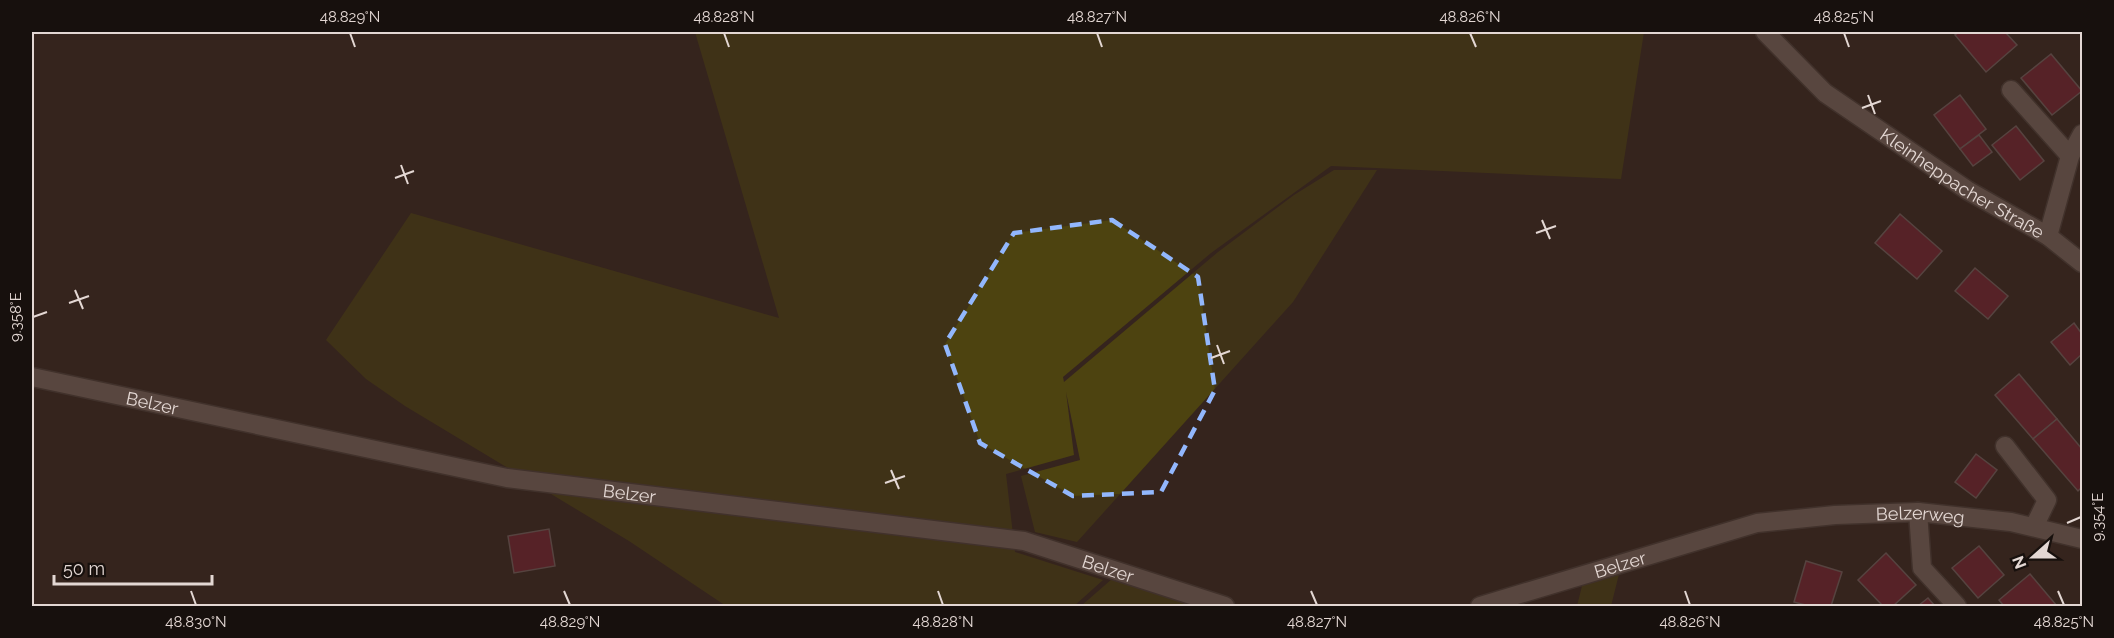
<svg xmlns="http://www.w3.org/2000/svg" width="2114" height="638" viewBox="0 0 2114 638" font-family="Raleway,sans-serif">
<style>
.green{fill:#4d4310}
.building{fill:#7f2033;stroke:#7e6869;stroke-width:1.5}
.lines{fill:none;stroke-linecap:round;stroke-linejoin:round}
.minor-casing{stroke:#50423d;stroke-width:21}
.minor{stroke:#847068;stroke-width:18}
.marked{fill:none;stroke:#92b7fd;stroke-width:4.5;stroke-dasharray:12 8;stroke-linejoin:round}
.ticks{fill:none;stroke:#e3d7d3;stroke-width:2}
.labels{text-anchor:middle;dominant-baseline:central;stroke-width:6;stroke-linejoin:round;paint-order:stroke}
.street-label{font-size:18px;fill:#e3d7d3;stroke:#17100d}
.neatline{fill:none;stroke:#e3d7d3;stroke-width:2}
.ticks-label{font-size:15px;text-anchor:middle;fill:#e3d7d3}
</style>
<rect width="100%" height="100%" fill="#35241e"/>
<g class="green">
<path d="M695,32H1644L1621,179L1331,166L1211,253L1063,377L1064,382L1218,252L1294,195L1334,170H1377L1293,302L1077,542L1035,532L1021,476L1080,460L1066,392L1074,455L1006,474L1015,552L1103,580L1074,606H726L629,541L405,406L366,379L326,340L411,213L779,318Z"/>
<path d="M1620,570L1611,606H1577L1583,582Z"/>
<path d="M1112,579L1197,606H1081Z"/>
</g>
<g class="building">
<path d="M1959,32H2005L2017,45L1986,72L1955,35Z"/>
<path d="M2051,54L2082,91L2052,115L2021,78Z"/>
<path d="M1960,95L1986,129L1960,149L1934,115Z"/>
<path d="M2016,126L2044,161L2020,180L1992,145Z"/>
<path d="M1979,135L1992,152L1973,166L1960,149Z"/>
<path d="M1900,214L1942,251L1917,279L1875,243Z"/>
<path d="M1975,268L2008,296L1988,319L1955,291Z"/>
<path d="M2074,323L2082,334V354L2070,365L2051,342Z"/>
<path d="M2019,374L2057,419L2033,439L1995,395Z"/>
<path d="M2057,419L2082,449V487L2078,491L2033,439Z"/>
<path d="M1976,454L1997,470L1976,498L1955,482Z"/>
<path d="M549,529L555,566L514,573L508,536Z"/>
<path d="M1979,546L2004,575L1978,598L1952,568Z"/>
<path d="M1886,553L1916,585L1893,606H1883L1858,580Z"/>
<path d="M1806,561L1842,572L1831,606H1809L1794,602Z"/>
<path d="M2030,574L2057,606H2004L1999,600Z"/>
<path d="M1928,598L1935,606H1918Z"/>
</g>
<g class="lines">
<g class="minor-casing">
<g id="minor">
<path id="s1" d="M1765,32L1825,93L1967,190L2048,236L2082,263"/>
<path d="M2011,90L2070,156"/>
<path d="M2048,236L2070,156L2082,134"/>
<path id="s2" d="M32,377L507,478L1024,541L1225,606"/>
<path d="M2005,446L2047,500L2034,527"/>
<path d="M1918,512L1922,568L1957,606"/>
<path id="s3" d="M1480,606L1757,523L1835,515L1918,512L2011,522L2082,539"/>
</g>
</g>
<use href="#minor" class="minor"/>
</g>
<path d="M0 0H2114V638H0ZM1112,220L1198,277L1215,390L1161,492L1073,496L980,443L945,344L1014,233Z" fill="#35241e" fill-opacity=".55" fill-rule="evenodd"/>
<path class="marked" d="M1112,220L1198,277L1215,390L1161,492L1073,496L980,443L945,344L1014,233Z"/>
<path class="ticks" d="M350,33L355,47M724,33L729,47M1097,33L1102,47M1470,33L1476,47M1844,33L1849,47M1868,95L1875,114M1862,108L1881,101M401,165L408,184M395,178L414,171M1542,220L1550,239M1536,233L1556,226M75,290L83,309M69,303L89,296M33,317L47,312M1217,345L1224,364M1211,358L1230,351M891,470L899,489M885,483L905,476M2067,523L2081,517M191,591L196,605M564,591L570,605M938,591L943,605M1311,591L1317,605M1685,591L1690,605M2058,591L2064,605"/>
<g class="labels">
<g class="street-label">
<text stroke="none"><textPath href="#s1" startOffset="250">Kleinheppacher Straße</textPath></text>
<text stroke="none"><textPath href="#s2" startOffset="123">Belzer</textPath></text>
<text stroke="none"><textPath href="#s2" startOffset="609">Belzer</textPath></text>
<text stroke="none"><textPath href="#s3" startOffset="453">Belzerweg</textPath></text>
<text stroke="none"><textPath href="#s3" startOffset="146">Belzer</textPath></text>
<text stroke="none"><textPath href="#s2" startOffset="1095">Belzer</textPath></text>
</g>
</g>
<rect width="2114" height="638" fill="none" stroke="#17100d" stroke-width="66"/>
<g transform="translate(2033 557) rotate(249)" stroke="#17100d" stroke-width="4.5" paint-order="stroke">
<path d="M0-4.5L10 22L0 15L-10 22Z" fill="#e3d7d3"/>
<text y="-9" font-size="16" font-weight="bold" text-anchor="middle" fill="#e3d7d3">N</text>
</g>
<path d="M54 575v9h158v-9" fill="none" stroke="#e3d7d3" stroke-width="3"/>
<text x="63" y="575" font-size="18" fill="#e3d7d3" stroke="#17100d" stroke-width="4.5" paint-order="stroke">50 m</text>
<rect x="33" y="33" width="2048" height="572" class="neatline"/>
<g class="ticks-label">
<text x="350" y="22">48.829°N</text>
<text x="724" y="22">48.828°N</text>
<text x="1097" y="22">48.827°N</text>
<text x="1470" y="22">48.826°N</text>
<text x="1844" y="22">48.825°N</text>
<text transform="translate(16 317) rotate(-90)" y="5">9.358°E</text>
<text transform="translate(2098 517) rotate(-90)" y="5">9.354°E</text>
<text x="196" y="627">48.830°N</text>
<text x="570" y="627">48.829°N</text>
<text x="943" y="627">48.828°N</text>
<text x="1317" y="627">48.827°N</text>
<text x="1690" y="627">48.826°N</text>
<text x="2064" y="627">48.825°N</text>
</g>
</svg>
